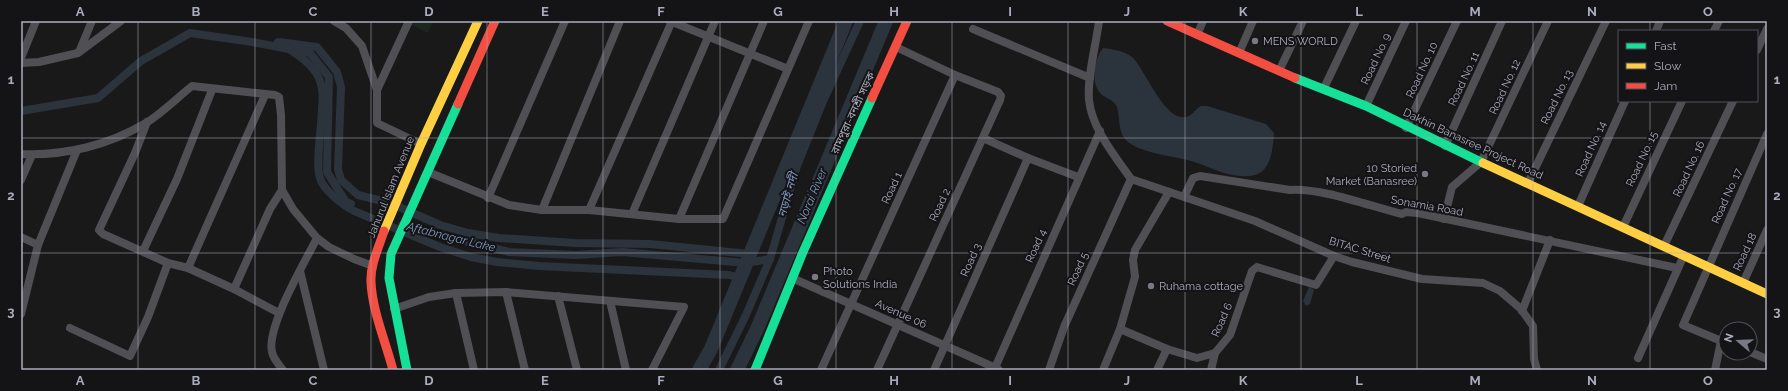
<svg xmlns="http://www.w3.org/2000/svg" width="1788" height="391" viewBox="0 0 1788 391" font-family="Raleway,'Noto Sans Bengali',sans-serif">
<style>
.green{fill:#1d251f}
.water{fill:#2b333d}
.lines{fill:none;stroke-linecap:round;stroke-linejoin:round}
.canal{stroke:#2b333d;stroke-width:8}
.river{stroke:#2b333d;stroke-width:14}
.street{stroke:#4f4f54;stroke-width:8}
.fast{stroke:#16e098;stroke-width:9}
.slow{stroke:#ffcf43;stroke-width:9}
.jam{stroke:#f24e42;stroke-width:9}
.grid{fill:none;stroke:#aaadbc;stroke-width:1;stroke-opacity:0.55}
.poi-dot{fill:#777983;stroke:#141316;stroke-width:1.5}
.labels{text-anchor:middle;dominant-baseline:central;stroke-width:4;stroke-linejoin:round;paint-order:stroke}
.poi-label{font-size:11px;fill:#aaadbc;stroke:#141316;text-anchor:start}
.street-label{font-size:11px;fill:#aaadbc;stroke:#141316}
.water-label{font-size:12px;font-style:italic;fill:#7e98ba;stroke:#141316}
.neatline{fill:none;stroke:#aaadbc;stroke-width:1.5}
.grid-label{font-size:13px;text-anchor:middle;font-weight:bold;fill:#aaadbc}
</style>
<rect width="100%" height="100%" fill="#19191a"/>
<path class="green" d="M414,21H433L428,33L412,25Z"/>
<g class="water">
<path d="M1103,48C1112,49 1125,51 1132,57C1145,68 1166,127 1189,116C1193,114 1196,108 1201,106H1207L1266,124L1274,133C1273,146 1272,164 1261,172C1256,176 1247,177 1241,176C1223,175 1208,166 1191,161C1174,156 1137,153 1125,139C1118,131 1120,117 1117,107C1113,99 1107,99 1101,94C1090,83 1094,59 1103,48Z"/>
<path d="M1309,287L1314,290L1310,304L1306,306L1303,301Z"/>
</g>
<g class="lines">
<g class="canal">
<path d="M278,42L317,47L337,72L341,87L338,169L341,180L358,195L390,203L440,225L468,233L499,238L575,243L650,244L750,254L740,278L729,275L539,266L497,262L471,257L440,247L354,211C344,206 323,190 320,178C315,165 322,124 322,108C323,99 323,89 320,81C314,63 293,52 278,42Z"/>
<path d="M21,111L98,98L141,61L190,33L252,42L310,53L329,77L327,172L346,202L351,204"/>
<path d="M402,225L509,252L576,255L622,252L746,263L770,259"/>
<path d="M719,370L746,315L770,259L797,166L824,99L860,21"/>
</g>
<g class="river">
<path d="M699,370L711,349L846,21"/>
<path d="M737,370L757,329L886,21"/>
</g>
<g class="street">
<path d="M334,21L346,28L362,46L377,90V123L421,144"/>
<path d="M670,21L788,69"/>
<path d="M1099,21C1096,45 1087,77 1089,100C1092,129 1115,156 1131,179"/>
<path d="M973,29L1090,78"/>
<path d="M1656,31L1660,21"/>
<path d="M1714,31L1719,21"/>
<path d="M1197,35L1203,21"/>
<path d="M1757,50L1767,29"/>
<path d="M79,52L92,21"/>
<path d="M1239,53L1253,21"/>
<path d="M21,58L36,21"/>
<path d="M21,63L39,62L78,53L121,21"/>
<path d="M1279,71L1303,21"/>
<path d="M1324,88L1356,21"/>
<path d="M377,90L409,21"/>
<path d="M1366,106L1406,21"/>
<path d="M147,122L135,153L99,230L103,234L168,263L188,268L234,289L279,313"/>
<path d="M1406,128L1457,21"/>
<path d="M983,138L1028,158L1078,177"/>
<path d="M1445,146L1502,21"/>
<path d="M21,154C65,156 109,145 146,123C162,113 177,98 192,86L275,95L279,97L281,115L282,190L293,209L317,238L329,247L354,259L373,266"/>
<path d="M428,172L509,205L542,210H589L679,219H723L809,21"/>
<path d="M1131,179L1255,221L1334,256L1352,262L1422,279L1483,283L1500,291L1521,309L1533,326L1534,359L1537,370"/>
<path d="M21,180L32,155"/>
<path d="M1528,183L1606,21"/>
<path d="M1184,197L1193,178L1200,176L1290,190C1323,188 1369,206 1402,214L1406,212L1418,213L1677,268"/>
<path d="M488,198L565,21"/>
<path d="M1578,206L1625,101"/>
<path d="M542,210L620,21"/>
<path d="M589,210L672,21"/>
<path d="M632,214L715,21"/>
<path d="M679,219L764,21"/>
<path d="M1444,219L1452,187L1481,162L1548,21"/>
<path d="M1623,227L1682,101"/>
<path d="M21,237L38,245"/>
<path d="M1664,246L1733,101"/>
<path d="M143,251L177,179L212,90"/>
<path d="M188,268L265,95"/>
<path d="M300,271L324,370"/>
<path d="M792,278L998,369"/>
<path d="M1743,283L1767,230"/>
<path d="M234,289L270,209L282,190"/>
<path d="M506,292L525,370"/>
<path d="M456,293L474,370"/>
<path d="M558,296L577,370"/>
<path d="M610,301L626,370"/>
<path d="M394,309L429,297L456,293L506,292L684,307L652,370"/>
<path d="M1522,311L1550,240"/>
<path d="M21,314L38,245L77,150"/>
<path d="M70,328L130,356L148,317L168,263"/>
<path d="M1120,329L1135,277L1133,260L1135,250L1169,192"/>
<path d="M1726,343L1683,325L1767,134"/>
<path d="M1750,352L1767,359"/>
<path d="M1638,358L1684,255"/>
<path d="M283,370C279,365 273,358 272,352C266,327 305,262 317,238"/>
<path d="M821,370L955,75L896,47"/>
<path d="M877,370L1000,100L1001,96L998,92L955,75"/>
<path d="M934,370L1028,158"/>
<path d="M994,370L1100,131"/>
<path d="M1049,370L1064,327L1131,179"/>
<path d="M1103,370L1120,329L1167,349L1197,358L1215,353L1230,335L1252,271L1257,267L1316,285L1334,256"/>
<path d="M1157,370L1167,349"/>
<path d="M1211,370L1215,353"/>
<path d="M1715,370L1721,341"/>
</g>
<g class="fast">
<path d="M1295,78L1366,106L1483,163"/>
<path d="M407,370L389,278L391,254L458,104"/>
<path d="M755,370L803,252L872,98"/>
</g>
<g class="slow">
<path d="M1483,163L1767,294"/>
<path d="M384,231L421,144L478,21"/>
</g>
<g class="jam">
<path d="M1167,21L1295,78"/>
<path d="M872,98L907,21"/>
<path d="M458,104L495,21"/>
<path d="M384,231C379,247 370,265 371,282C372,310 386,343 393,370"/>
</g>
</g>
<path class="grid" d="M138,21V370M255,21V370M371,21V370M487,21V370M603,21V370M720,21V370M836,21V370M952,21V370M1068,21V370M1185,21V370M1301,21V370M1417,21V370M1533,21V370M1650,21V31M1650,101V370M21,138H1767M21,253H1767"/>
<g class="poi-dot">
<circle cx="1255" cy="41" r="4"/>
<circle cx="1425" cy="174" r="4"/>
<circle cx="815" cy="277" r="4"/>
<circle cx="1151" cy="286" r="4"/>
</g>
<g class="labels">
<g class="poi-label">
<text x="1263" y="41">MENS WORLD</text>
<text x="1417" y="168" text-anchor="end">10 Storied<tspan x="1417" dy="13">Market (Banasree)</tspan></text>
<text x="823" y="271">Photo<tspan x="823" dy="13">Solutions India</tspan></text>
<text x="1159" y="286">Ruhama cottage</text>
</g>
<g class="street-label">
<text transform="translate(1376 59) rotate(-65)">Road No. 9</text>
<text transform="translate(1422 70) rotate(-65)">Road No. 10</text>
<text transform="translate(1464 79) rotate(-65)">Road No. 11</text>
<text transform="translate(1505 87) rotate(-65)">Road No. 12</text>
<text transform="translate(1557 97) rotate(-64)">Road No. 13</text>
<text transform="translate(853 113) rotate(-65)">রামপুরা-বনশ্রী সড়ক</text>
<text transform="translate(1473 144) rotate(25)">Dakhin Banasree Project Road</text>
<text transform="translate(1591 149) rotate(-66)">Road No. 14</text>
<text transform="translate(1642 159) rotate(-65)">Road No. 15</text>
<text transform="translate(1689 169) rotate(-65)">Road No. 16</text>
<text transform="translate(391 187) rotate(-68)">Jahurul Islam Avenue</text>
<text transform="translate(892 188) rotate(-65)">Road 1</text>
<text transform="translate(1727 196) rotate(-66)">Road No. 17</text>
<text transform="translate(940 205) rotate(-65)">Road 2</text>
<text transform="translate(1427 206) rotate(10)">Sonamia Road</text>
<text transform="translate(1036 246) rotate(-66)">Road 4</text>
<text transform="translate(1360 250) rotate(17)">BITAC Street</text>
<text transform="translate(1745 252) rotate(-65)">Road 18</text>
<text transform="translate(971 260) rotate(-66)">Road 3</text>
<text transform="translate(1078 269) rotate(-66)">Road 5</text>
<text transform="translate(901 314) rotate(24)">Avenue 06</text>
<text transform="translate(1222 320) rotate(-66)">Road 6</text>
</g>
<g class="water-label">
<text transform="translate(788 195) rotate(-74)">নড়াই নদী</text>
<text transform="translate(812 196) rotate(-67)">Norai River</text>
<text transform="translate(451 237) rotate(14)">Aftabnagar Lake</text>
</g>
</g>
<rect width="1788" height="391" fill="none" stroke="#141316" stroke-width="44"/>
<rect x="1618" y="30" width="140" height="72" fill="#141316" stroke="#505158"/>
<rect x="1626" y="43" width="20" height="6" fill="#16e098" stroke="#505158"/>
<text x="1654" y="50" font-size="12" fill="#aaadbc">Fast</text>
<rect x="1626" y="63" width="20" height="6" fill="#ffcf43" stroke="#505158"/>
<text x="1654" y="70" font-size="12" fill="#aaadbc">Slow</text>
<rect x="1626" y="83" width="20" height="6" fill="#f24e42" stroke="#505158"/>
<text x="1654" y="90" font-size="12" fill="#aaadbc">Jam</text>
<g transform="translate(1738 341) rotate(289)"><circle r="19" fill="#141316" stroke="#505158"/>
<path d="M0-3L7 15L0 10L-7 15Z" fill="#777983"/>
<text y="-6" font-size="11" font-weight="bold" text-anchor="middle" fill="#aaadbc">N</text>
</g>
<rect x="22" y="22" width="1744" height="347" class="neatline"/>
<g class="grid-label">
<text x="80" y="16">A</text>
<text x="196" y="16">B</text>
<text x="313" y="16">C</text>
<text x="429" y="16">D</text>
<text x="545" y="16">E</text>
<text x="661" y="16">F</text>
<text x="778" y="16">G</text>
<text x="894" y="16">H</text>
<text x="1010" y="16">I</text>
<text x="1127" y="16">J</text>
<text x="1243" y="16">K</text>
<text x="1359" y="16">L</text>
<text x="1475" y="16">M</text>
<text x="1592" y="16">N</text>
<text x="1708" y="16">O</text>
<text x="11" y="84">1</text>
<text x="1777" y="84">1</text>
<text x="11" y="200">2</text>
<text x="1777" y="200">2</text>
<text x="11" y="316">3</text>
<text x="1777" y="316">3</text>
<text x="80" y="385">A</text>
<text x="196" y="385">B</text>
<text x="313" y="385">C</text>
<text x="429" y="385">D</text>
<text x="545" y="385">E</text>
<text x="661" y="385">F</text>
<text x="778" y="385">G</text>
<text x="894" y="385">H</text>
<text x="1010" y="385">I</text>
<text x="1127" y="385">J</text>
<text x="1243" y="385">K</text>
<text x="1359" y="385">L</text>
<text x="1475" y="385">M</text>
<text x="1592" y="385">N</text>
<text x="1708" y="385">O</text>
</g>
</svg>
